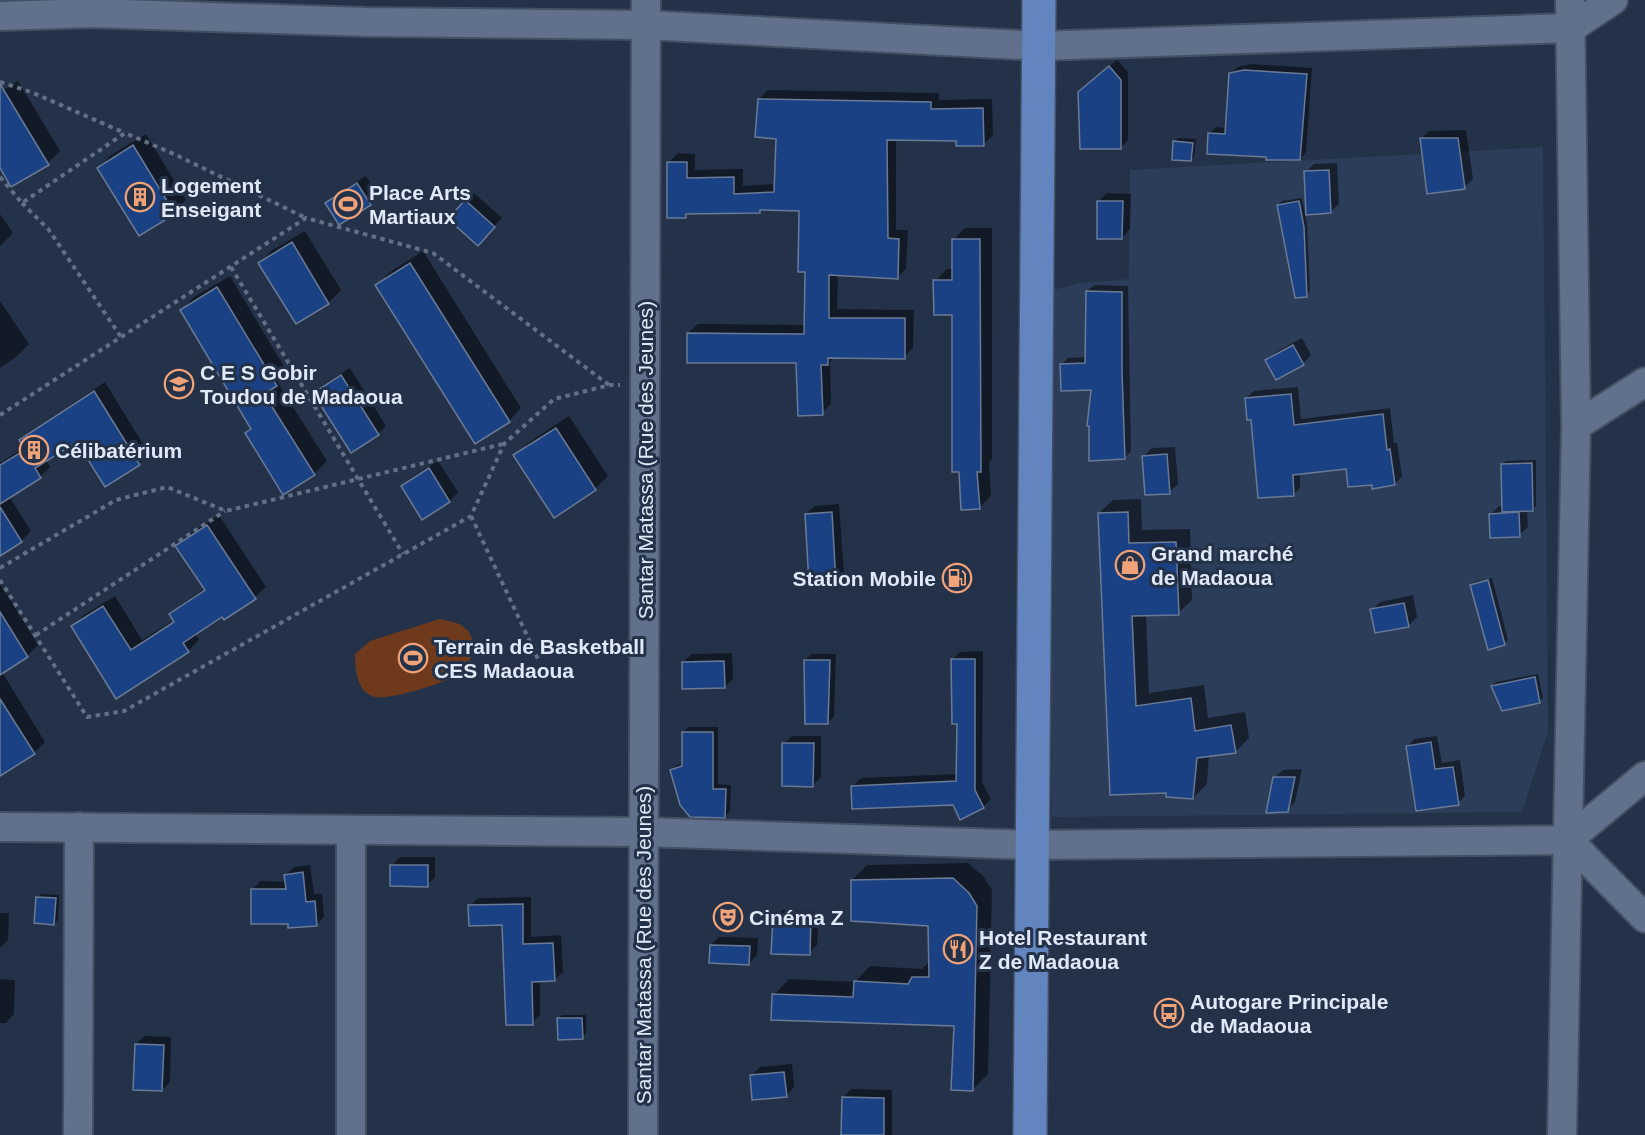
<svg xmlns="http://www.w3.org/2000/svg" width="1645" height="1135" viewBox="0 0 1645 1135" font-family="Helvetica,sans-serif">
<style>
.built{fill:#2c3d59}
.green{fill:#6f3a1c}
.shadow{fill:#0007}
.building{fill:#1b4185;stroke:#6a7a95;stroke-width:1.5}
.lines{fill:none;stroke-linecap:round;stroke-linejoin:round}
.street-casing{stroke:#444f63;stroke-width:32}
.highway-casing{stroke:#444f63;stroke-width:36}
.path{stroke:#636f84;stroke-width:4;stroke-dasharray:4.5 4.5;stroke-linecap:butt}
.street{stroke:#61718c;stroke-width:28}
.highway{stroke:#6284bf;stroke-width:33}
.labels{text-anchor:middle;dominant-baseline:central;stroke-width:6;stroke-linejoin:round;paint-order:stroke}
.poi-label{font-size:21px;font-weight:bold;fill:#dfe9f8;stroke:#243249;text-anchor:start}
.street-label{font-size:21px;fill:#dfe9f8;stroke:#243249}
</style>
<rect width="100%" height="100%" fill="#243249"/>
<path class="built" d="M1543,147L1548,731L1522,812L1052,817L1049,291L1082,283L1129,279L1130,170Z"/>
<path class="green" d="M440,619C449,621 459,622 466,629C480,643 471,667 455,676C442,684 389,700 375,697C356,692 355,668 355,654L370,641Z"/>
<g class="shadow">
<path d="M1117,60L1128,72V140L1120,148L1088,85Z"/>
<path d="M1251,64L1312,68L1306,152L1300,159L1209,134L1216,127L1227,128L1231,74L1237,67Z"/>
<path d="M18,81L60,151L48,163L0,165V92Z"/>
<path d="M768,90L939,93V100L992,99L993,135L983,145L957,139L896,138V230H908L906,269L897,278L838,274L837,309L914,310L913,348L904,357L835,356L830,362L831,404L822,413L798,362L688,333L698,324L805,325L806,271L801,210L763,208L760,212L690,213L686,217L669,162L678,153L695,154V170L743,169V186L776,184L777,137L759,99Z"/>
<path d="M1466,130L1473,179L1464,187L1421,139L1429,131Z"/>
<path d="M146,134L186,200L174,212L99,168L111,155Z"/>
<path d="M1178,138L1196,139L1194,156L1190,160L1174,142Z"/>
<path d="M1337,163L1339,204L1330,212L1306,172L1314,164Z"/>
<path d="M366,176L379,196L370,204L327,203L336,195Z"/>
<path d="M474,193L502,218L486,236L466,201Z"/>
<path d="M1107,193L1131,194L1130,229L1122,238L1099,201Z"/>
<path d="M1302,198L1307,223L1310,291L1307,295L1278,205L1282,201Z"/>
<path d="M0,214L13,233L0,246Z"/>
<path d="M965,228H992V459L989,462L991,496L979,508L954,314L935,281L947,269H953V240Z"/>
<path d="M305,231L341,290L328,303L296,322L260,263L272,250Z"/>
<path d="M423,251L521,408L509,421L377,285L390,272Z"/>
<path d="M230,276L288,373L278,383L327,461L314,474L284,493L252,428L182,310L194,297Z"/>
<path d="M1094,285L1128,286L1131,451L1125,458L1093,388L1062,364L1068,358L1086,357L1087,291Z"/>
<path d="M0,301L29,344L16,357L0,368Z"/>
<path d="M1302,338L1311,355L1303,364L1267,360L1276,352Z"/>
<path d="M350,368L386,426L378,434L315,393L323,385Z"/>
<path d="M105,382L149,454L140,463L106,485L78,440L46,460L50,467L40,477L9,496L31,531L21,541L0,554V463L25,447L21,440L31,431Z"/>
<path d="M1298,387L1301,419L1390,408L1394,443H1397L1402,476L1395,484H1373L1347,467L1300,473V488L1293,495L1253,418L1246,398L1254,391Z"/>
<path d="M569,416L608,476L595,489L515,456L528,443Z"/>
<path d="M1175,447L1178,484L1169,492L1144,456L1152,448Z"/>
<path d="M1536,460V506L1532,509L1527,510L1528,527L1519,535L1491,514L1499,506H1503L1502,464L1506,461Z"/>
<path d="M438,461L458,492L450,501L422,517L403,486L411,478Z"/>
<path d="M1141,499L1142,530L1190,529L1192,600L1178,613L1146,614L1149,693L1204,685L1208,718L1245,712L1249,738L1235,752L1209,755L1207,784L1193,798L1168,791L1111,793L1099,513L1113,500Z"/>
<path d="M839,504L844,573L835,581L806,514L815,506Z"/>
<path d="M219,515L266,587L255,597L195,633L199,640L188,651L116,697L73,626L84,615L115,596L142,640L174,620L171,614L182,604L205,588L177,546L188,535Z"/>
<path d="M1492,578L1508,640L1504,644L1472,586L1475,582Z"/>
<path d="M0,583L38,645L27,656L2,672L45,742L34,753L0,773Z"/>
<path d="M1413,595L1417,617L1409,625L1377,632L1372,610L1380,602Z"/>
<path d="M983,651L982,782L991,799L983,807L853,786L861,778L957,774L958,722L952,660L960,652Z"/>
<path d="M732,653L733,679L725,687L683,662L692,654Z"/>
<path d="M812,654H836L834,716L828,723L805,660Z"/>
<path d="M1538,674L1543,698L1539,702L1492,686L1496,682Z"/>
<path d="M689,727H718V784L731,785L730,811L725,817L671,770L677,765L683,763V732Z"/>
<path d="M792,736H821V777L813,785L784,744Z"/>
<path d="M1437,736L1442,763L1460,760L1465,796L1458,803L1407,747L1414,739Z"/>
<path d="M1302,769L1295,802L1287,810L1274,778L1283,770Z"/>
<path d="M400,857H435V877L427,885L391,866Z"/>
<path d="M968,863L984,877L992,890L988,1074L973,1089L955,1024L774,995L789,979L855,982L870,966L922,969L929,962V925L852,880L867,865Z"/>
<path d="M310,865L314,894H322L324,917L316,925L289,923L253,889L260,881L287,882L286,875L294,867Z"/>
<path d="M41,894L59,895L58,920L54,924L37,897Z"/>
<path d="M531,897V937L561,935L563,972L554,980L540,981V1015L532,1023L504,924L470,906L478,898Z"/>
<path d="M782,910L819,912L817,945L809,953L774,918Z"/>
<path d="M0,913H9L8,940L0,948Z"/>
<path d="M719,937L758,938L757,955L749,963L711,945Z"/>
<path d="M0,979L15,980L14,1014L6,1023H0Z"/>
<path d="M562,1015H586V1034L582,1037L558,1019Z"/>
<path d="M145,1036L171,1037L170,1082L162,1090L136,1044Z"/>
<path d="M792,1064L794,1087L786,1096L752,1075L760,1067Z"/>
<path d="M851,1089L892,1090V1135H843V1098Z"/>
</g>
<g class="building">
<path d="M1109,66L1121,80V149H1080L1078,92Z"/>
<path d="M1244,70L1307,74L1300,160H1266V157L1207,154L1208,133L1225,134L1229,73Z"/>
<path d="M0,84L49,165L11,187L0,168Z"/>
<path d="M758,99L931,102V109L983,108L984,146H956V141L887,140L888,238L899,239L898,279L829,275V318H905V359L828,358V365H821L823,415L798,416L796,363H687V333L804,334L805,272H798L799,211L760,210V213L686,214V218H667V162H687V178L734,177V194L774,192L776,139L755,137Z"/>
<path d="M1420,138H1458L1465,189L1427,194Z"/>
<path d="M1173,141L1193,143L1191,161L1172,160Z"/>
<path d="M133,145L175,214L139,236L97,168Z"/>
<path d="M1329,170L1331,213L1306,215L1304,171Z"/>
<path d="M357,183L371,205L339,225L325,203Z"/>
<path d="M465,200L495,227L478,246L448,219Z"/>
<path d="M1097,201H1123L1122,239H1097Z"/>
<path d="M1299,201L1304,227L1307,297L1295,298L1277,205Z"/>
<path d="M952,239H980L981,472H977L980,509L961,510L959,472H952V315H934L933,280H952Z"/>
<path d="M292,242L329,304L296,324L258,263Z"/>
<path d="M410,263L510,422L475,444L375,285Z"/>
<path d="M217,287L277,386L264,394L315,475L283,495L245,433L251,429L180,310Z"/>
<path d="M1086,291L1122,292V372L1125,459L1089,461V426H1087L1091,390L1061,391L1060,364L1085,363Z"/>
<path d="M1293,345L1304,365L1276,380L1265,360Z"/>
<path d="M341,375L379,435L351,453L313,393Z"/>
<path d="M94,391L140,465L105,487L77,442L35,468L41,478L0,504V465L25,450L19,440Z"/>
<path d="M1291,394L1294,425L1383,414L1387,450L1390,449L1395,485L1372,489V485L1348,487L1346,469L1293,475L1294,496L1258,498L1251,420H1247L1245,398Z"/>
<path d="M556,428L596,490L554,518L513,455Z"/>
<path d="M1167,454L1170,494L1145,495L1142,456Z"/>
<path d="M1532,463L1533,511L1502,512L1501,464Z"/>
<path d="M429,468L450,502L422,520L401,486Z"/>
<path d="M0,507L22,542L0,556Z"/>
<path d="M832,512L836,583L809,584L805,514Z"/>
<path d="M1128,512L1129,543L1176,542L1179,615L1132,616L1136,706L1191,698L1195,731L1231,725L1236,753L1197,758L1193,799L1166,797V793L1110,795L1098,513Z"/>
<path d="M1519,512L1520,537L1490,538L1489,514Z"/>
<path d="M207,525L256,599L224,620L222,617L183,643L189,652L116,699L71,626L103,606L131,650L174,622L169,614L205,590L175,546Z"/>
<path d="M1488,580L1505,645L1488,650L1470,585Z"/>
<path d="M1404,603L1409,627L1375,633L1370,609Z"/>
<path d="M0,612L28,657L0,675Z"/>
<path d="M951,659H975V790L984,808L960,820L953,805L852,809L851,786L956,781L957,724H952Z"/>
<path d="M804,660H830L828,724H805Z"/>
<path d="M724,661L725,688L682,689V662Z"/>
<path d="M1535,677L1540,703L1502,711L1491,686Z"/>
<path d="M0,699L35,754L0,776Z"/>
<path d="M682,732H713V789H726L725,818L690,817L680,805L670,770L682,766Z"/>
<path d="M1431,742L1435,769L1453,767L1459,805L1416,811L1406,746Z"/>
<path d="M782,743H814L813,787L782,786Z"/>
<path d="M1273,777H1295L1288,812L1266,813Z"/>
<path d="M390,865H428V887L390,886Z"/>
<path d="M303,872L306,902L315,901L317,926L288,928V924H251V889H286L284,875Z"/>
<path d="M953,878L969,893L977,906L973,1091L951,1090L954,1026L771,1020L772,994L853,997L854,981L908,984L912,977H929L928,926L851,921V880Z"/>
<path d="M36,897L56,898L54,925L34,923Z"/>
<path d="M523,904V944L553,943L555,981L532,982L533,1025H506L502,925L469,926L468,905Z"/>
<path d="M773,918L811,919L810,955L771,954Z"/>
<path d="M710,945L750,946L749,965L709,963Z"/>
<path d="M557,1018H582L583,1039L558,1040Z"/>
<path d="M135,1044L164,1045L162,1091L133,1090Z"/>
<path d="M784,1072L787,1097L752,1100L750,1075Z"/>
<path d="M842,1097L884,1098V1135H841Z"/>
</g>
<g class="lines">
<g class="street-casing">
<g id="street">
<path d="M0,16L92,13L366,22L646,25L1039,46L1571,28L1613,0"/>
<path d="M1576,426L1645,382"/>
<path d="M0,827L644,832L1032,845L1568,840L1645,776"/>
<path d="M1568,840L1645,918"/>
<path d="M78,1135L79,827"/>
<path d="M351,1135V830"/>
<path d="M643,1135L646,0"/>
<path d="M1562,1135L1576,426L1570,0"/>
</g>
</g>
<g class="highway-casing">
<path id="highway" d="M1030,1135L1039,0"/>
</g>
<g class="path">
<path d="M0,82L31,92L125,133"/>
<path d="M0,177L22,203L125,133L174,154L306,218"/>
<path d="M22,203L49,230L121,337"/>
<path d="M231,267L403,554"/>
<path d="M0,415L306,218L433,253L609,385"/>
<path d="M471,516L538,659"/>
<path d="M0,568L116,500L167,487L226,511L503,444"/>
<path d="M0,580L87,717L124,711L471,516L504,444L554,399L610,385H620"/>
<path d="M36,635L225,511"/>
</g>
<use href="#street" class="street"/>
<use href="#highway" class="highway"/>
</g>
<defs>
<g id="building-ring" transform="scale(1.5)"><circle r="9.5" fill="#243249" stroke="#f0a279" stroke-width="1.5"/><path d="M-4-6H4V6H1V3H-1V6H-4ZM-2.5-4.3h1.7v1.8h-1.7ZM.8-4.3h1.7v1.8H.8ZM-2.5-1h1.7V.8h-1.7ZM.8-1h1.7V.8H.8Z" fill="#f0a279"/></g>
<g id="stadium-ring" transform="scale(1.5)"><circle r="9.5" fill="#243249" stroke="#f0a279" stroke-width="1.5"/><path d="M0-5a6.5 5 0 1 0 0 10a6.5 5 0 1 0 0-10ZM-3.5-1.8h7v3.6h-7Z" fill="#f0a279"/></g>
<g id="school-ring" transform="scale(1.5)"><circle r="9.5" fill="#243249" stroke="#f0a279" stroke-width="1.5"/><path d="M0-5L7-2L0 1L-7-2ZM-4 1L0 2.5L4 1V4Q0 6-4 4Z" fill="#f0a279"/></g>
<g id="shop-ring" transform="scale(1.5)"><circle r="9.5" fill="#243249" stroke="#f0a279" stroke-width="1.5"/><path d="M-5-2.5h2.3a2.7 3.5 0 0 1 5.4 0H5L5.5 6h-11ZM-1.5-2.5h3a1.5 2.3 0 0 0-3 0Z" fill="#f0a279"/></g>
<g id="fuel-ring" transform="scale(1.5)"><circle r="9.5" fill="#243249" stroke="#f0a279" stroke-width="1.5"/><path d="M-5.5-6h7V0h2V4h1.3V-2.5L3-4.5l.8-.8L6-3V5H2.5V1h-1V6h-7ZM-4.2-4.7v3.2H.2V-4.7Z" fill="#f0a279"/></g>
<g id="theatre-ring" transform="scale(1.5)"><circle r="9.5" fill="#243249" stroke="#f0a279" stroke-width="1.5"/><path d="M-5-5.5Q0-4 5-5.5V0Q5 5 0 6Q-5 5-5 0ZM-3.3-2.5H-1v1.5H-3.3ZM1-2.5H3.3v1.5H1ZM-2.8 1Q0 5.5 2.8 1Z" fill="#f0a279"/></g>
<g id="restaurant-ring" transform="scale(1.5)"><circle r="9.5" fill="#243249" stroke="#f0a279" stroke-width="1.5"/><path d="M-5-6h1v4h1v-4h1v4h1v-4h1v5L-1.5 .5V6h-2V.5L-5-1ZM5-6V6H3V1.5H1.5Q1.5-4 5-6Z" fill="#f0a279"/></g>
<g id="bus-ring" transform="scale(1.5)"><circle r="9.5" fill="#243249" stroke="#f0a279" stroke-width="1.5"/><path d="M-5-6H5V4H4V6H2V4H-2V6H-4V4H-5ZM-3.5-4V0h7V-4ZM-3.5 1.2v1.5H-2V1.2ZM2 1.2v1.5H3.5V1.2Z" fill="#f0a279"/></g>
</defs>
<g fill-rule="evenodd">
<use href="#building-ring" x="140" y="197"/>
<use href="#stadium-ring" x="348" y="204"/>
<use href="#school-ring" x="179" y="384"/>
<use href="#building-ring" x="34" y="450"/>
<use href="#shop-ring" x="1130" y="565"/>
<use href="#fuel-ring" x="957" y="578"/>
<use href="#stadium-ring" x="413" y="658"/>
<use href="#theatre-ring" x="728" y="917"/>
<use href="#restaurant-ring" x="958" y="949"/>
<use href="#bus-ring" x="1169" y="1013"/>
</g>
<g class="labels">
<g class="poi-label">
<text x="161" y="185">Logement<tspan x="161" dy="24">Enseigant</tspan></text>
<text x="369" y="192">Place Arts<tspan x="369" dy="24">Martiaux</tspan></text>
<text x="200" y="372">C E S Gobir<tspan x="200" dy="24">Toudou de Madaoua</tspan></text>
<text x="55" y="450">Célibatérium</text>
<text x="1151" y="553">Grand marché<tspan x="1151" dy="24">de Madaoua</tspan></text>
<text x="936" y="578" text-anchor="end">Station Mobile</text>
<text x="434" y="646">Terrain de Basketball<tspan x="434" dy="24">CES Madaoua</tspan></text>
<text x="749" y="917">Cinéma Z</text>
<text x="979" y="937">Hotel Restaurant<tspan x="979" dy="24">Z de Madaoua</tspan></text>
<text x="1190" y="1001">Autogare Principale<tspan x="1190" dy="24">de Madaoua</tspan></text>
</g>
<g class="street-label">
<text transform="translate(645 460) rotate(-90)">Santar Matassa (Rue des Jeunes)</text>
<text transform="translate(643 945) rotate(-90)">Santar Matassa (Rue des Jeunes)</text>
</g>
</g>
</svg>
